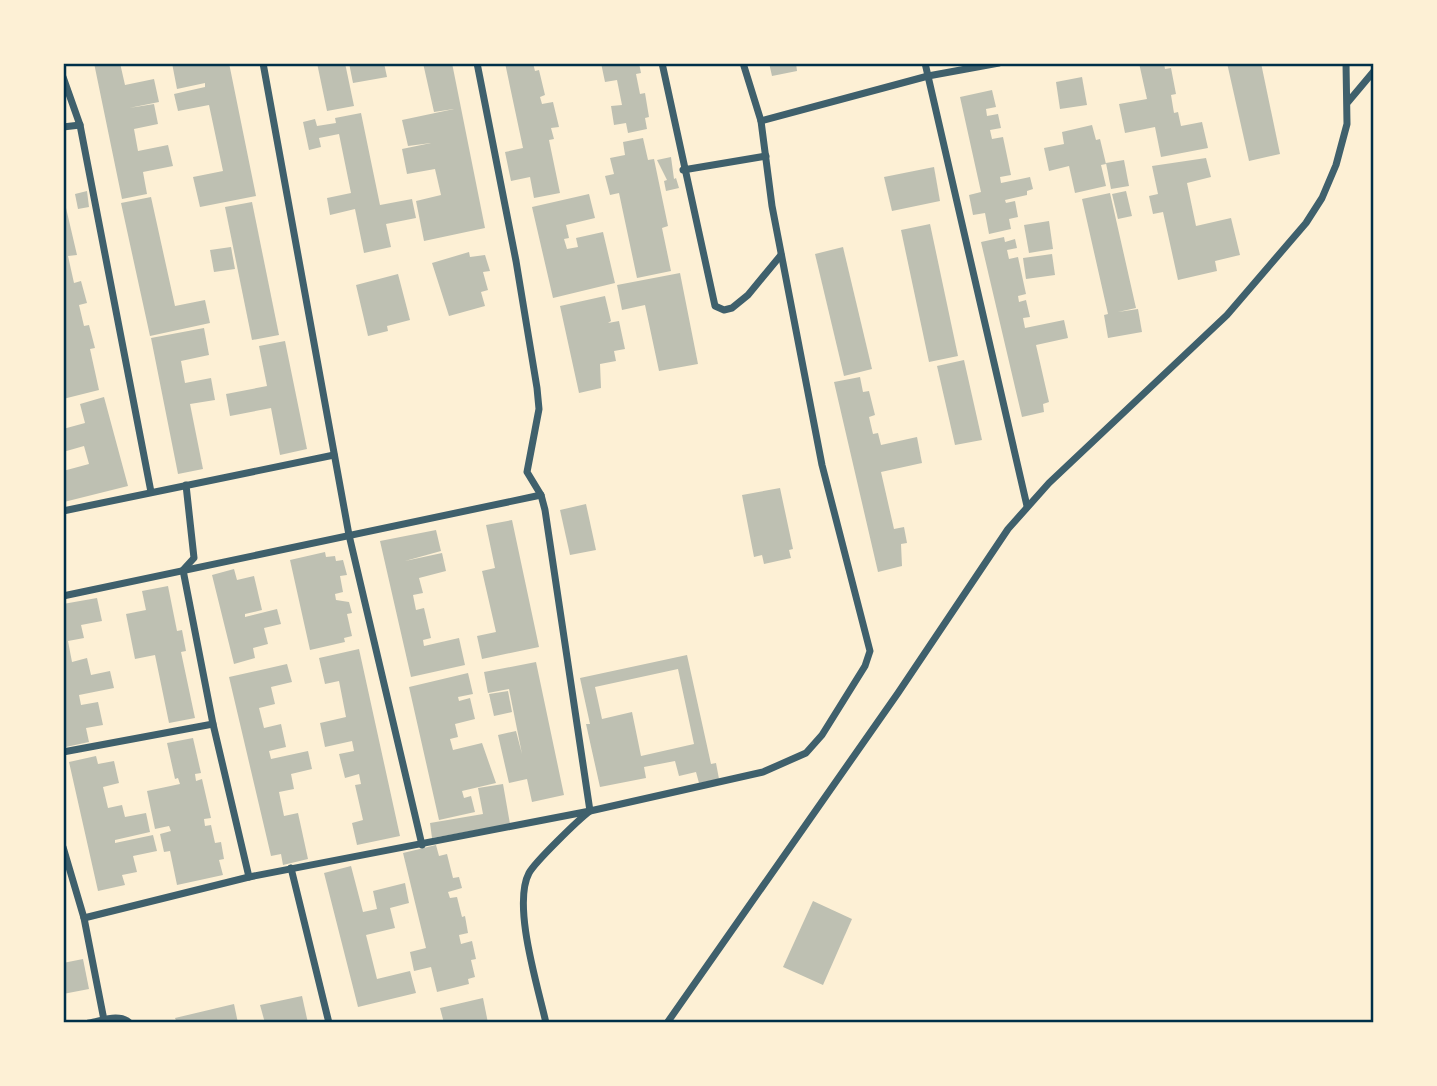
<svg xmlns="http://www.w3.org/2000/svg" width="1437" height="1086" viewBox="0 0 1437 1086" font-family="'Noto Sans',sans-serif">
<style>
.building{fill:#bec0b2;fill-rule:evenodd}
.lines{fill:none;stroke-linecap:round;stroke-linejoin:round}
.minor{stroke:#3f606c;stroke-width:7}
.neatline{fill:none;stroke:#003049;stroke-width:2.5}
</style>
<rect width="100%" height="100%" fill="#fdf0d5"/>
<g class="building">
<path d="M94,63H120L125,85L154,79L159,102L129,108L154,104L158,124L134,129L138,151L168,145L173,166L143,172L147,194L122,199Z"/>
<path d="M172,63H229L256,196L200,207L193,177L223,171L209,105L178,111L174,94L205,87V83L177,89Z"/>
<path d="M317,63H345L354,106L327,111Z"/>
<path d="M349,63H384L387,77L353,83Z"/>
<path d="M423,63H452L485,228L424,241L416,201L441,195L435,169L407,174L402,149L431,143L408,146L402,120L454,109L434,112Z"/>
<path d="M505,63H533L535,71L539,70L545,95L540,97L542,104L553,102L559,127L551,128L554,139L549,140L560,193L534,198L530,177L511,181L505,152L523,148Z"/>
<path d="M601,63H639L641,73L636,74L640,94L645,93L649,117L645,118L647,129L628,133L626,123L614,125L611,106L622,105L617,80L605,82Z"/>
<path d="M769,63H796L797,71L772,76Z"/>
<path d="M1139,63H1164L1165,69L1171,68L1176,94L1171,95L1174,113L1178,112L1181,126L1202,122L1208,148L1161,157L1155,127L1125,133L1119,104L1147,99Z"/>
<path d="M1227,63H1261L1280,154L1249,161Z"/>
<path d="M1082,77L1087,105L1060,109L1056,82Z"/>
<path d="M992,90L996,107L986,109L987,116L998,114L1001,128L990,130L992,139L1003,137L1011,175L1000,177L1001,183L1030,177L1033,189L1027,191V195L1005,200L1006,203L1015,201L1018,217L1009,219L1011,229L989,234L985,213L973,215L969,195L981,192L960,97Z"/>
<path d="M361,113L380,205L412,199L416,218L386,224L391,247L364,253L355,209L330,215L327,198L351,193L339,134L319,138L321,147L309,150L303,122L315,119L317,126L336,123L335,118Z"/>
<path d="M1092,125L1096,140L1100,139L1106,164L1101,165L1106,186L1075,193L1069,166L1049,171L1044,148L1064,144L1062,132Z"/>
<path d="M643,138L648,160L654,159L668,226L662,228L671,271L637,278L619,193L610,195L605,176L614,174L610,158L625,155L623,142Z"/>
<path d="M671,157L674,179L676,178L679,188L666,191L664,181L667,180L657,160Z"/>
<path d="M1206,158L1211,177L1187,183L1196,226L1231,218L1240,255L1215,261L1217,271L1178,280L1163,212L1153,214L1149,196L1158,194L1152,166Z"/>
<path d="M1124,160L1129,186L1111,189L1106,163Z"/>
<path d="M934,167L940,201L892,211L884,177Z"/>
<path d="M87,191L89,207L78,209L75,194Z"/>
<path d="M1126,191L1132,216L1118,219L1112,194Z"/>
<path d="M1110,193L1136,308L1118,312L1138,309L1142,332L1108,338L1104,315L1108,314L1082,199Z"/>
<path d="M589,194L595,218L566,225L569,238L564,239L567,249L578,247L576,238L603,232L615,283L553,298L532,207Z"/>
<path d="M63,195L77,255L68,256L74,283L81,281L87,303L79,305L84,326L89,325L95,348L90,349L99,390L63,399Z"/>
<path d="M151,197L175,306L205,300L210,323L150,336L121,203Z"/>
<path d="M252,202L279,335L252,340L225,207Z"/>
<path d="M1049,221L1053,249L1029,253L1024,225Z"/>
<path d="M930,224L958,356L929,362L901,230Z"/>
<path d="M1004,237L1005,242L1015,239L1017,248L1007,250L1009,259L1018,257L1026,294L1018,296L1019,302L1026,300L1030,317L1023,318L1025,328L1064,320L1068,338L1036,345L1049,402L1043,404L1044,412L1022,417L981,242Z"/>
<path d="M231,247L235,269L214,272L210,250Z"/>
<path d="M843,247L872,369L844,376L815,254Z"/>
<path d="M469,252L470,257L485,255L490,271L483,272L488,290L481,292L485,306L449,316L432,263Z"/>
<path d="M1052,254L1055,275L1026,279L1023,258Z"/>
<path d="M680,273L698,364L659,371L645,305L622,310L617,285Z"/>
<path d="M398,274L410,320L387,326L388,331L368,336L356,285Z"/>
<path d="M605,296L611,321L608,323L619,321L625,349L614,351L616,361L600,364L601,388L579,393L560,306Z"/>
<path d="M204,328L209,355L181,361L185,383L211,378L215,400L190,404L203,469L178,474L151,338Z"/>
<path d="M285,341L307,449L280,455L271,408L230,416L226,394L267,386L259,346Z"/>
<path d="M964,360L982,440L955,445L937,366Z"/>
<path d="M860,377L863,392L869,391L875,415L869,417L873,434L878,433L881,445L917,437L922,463L881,472L894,529L904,527L907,543L901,544L902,566L878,572L834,382Z"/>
<path d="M104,397L128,486L64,502L63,471L89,464L84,446L63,452V429L85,423L80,404Z"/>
<path d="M780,488L793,549L789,550L791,558L764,564L762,555L754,557L742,495Z"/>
<path d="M586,504L596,550L570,555L560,510Z"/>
<path d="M512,520L539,647L482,659L477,636L496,632L482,571L495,568L486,525Z"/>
<path d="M436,530L441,551L405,561L442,553L446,571L419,578L423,593L413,595L416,610L424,608L431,638L423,640L424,646L459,638L465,665L411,677L380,541Z"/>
<path d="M325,552L326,557L335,556L336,561L343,560L347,575L340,576L343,592L335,594L336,600L349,602L352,613L347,614L352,636L344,638L345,642L310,650L290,560Z"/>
<path d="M234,569L237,580L254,576L262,610L245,614V617L277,609L281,624L264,628L268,644L253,648L255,658L234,664L212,575Z"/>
<path d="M168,586L177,631L182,630L186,651L181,652L195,718L169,723L155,655L135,659L126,614L146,610L142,591Z"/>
<path d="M97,598L102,621L81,625L84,638L68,641L72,662L87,658L91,675L110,671L114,688L79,695L81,705L98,702L103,725L86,728L89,742L66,747L63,732V604Z"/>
<path d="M359,649L400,836L357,845L352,823L363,820L355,785L361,784L359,774L345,778L339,754L354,751L352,741L325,747L320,723L346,717L339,681L325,684L319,658Z"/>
<path d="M687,655L711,764L716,763L719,779L699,783L696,772L679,776L675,761L644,767L646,778L600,787L586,724H590L580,678ZM678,669L694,744L641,756L632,712L602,719L595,687Z"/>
<path d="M536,662L564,795L532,802L527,779L509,783L498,735L516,731L522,754L509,689L488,693L484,672Z"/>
<path d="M287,664L292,682L271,687L275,704L259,708L264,728L281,724L286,747L269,751L271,759L308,751L312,769L291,774L294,789L279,792L284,816L298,813L308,859L283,865L281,854L271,856L229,677Z"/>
<path d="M468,673L473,694L458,697L459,701L470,698L475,719L455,724L458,737L450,739L453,750L482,743L496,783L462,791L464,798L471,796L475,812L439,820L409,687Z"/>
<path d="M508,691L512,712L494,716L489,694Z"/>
<path d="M193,738L201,773L195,774L196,781L202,779L211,818L204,819L205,826L211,825L215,843L221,842L224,859L219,860L223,875L177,885L170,851L164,852L160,834L171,831L169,826L155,829L147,791L180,784L178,778L175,779L167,743Z"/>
<path d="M96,756L98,764L114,761L119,783L103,787L108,808L122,805L125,817L146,813L150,832L115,840V843L153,835L157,851L133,856L137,872L122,875L125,885L98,891L69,762Z"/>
<path d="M503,784L510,824L432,838L430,823L483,814L478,788Z"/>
<path d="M436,845L439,856L447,854L453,878L459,877L462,888L448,892L450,898L457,897L462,917L465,916L468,933L459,935L461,944L472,941L476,959L471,960L475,977L468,979L469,984L437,992L431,967L414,971L410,952L426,948L403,853Z"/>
<path d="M351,866L363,912L377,909L373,891L405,883L409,903L390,908L395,928L366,935L377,979L410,971L416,993L358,1007L324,873Z"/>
<path d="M813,901L852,919L823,985L783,967Z"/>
<path d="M83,959L89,989L63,994V963Z"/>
<path d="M302,996L308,1023H265L260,1005Z"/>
<path d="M483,998L488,1023H444L440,1008Z"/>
<path d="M234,1004L238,1023H177L175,1018Z"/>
</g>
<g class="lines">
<g class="minor">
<path d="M263,63L349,535L422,845"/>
<path d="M477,63L516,261L537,388L539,409L527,472L541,495L545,510L590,811C578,820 535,862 529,873C512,905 538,987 546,1023"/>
<path d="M662,63L715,306L724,310L732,308L748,295L781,255"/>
<path d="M925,63L1027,506"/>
<path d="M63,77L80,125L151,492"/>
<path d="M1348,102L1374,71"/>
<path d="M761,121L928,76L999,63"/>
<path d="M63,127L80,125"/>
<path d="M683,170L766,156"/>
<path d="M186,485L194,558L183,570L213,724L249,877"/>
<path d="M63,511L334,455"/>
<path d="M63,596L541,495"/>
<path d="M63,752L213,724"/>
<path d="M63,847L84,918L104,1020"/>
<path d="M291,868L329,1023"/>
<path d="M84,918L249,877L590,811L763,772L806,753L822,735L865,666L870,651L822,465L772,206L761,121L743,63"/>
<path d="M89,1023C102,1021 119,1013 130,1023"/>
<path d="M667,1023L898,693L1008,529L1049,483L1227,315L1306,223L1322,198L1336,165L1347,124L1346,63"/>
</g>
</g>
<rect width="1437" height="1086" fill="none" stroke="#fdf0d5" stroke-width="130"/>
<rect x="65" y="65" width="1307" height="956" class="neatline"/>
</svg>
